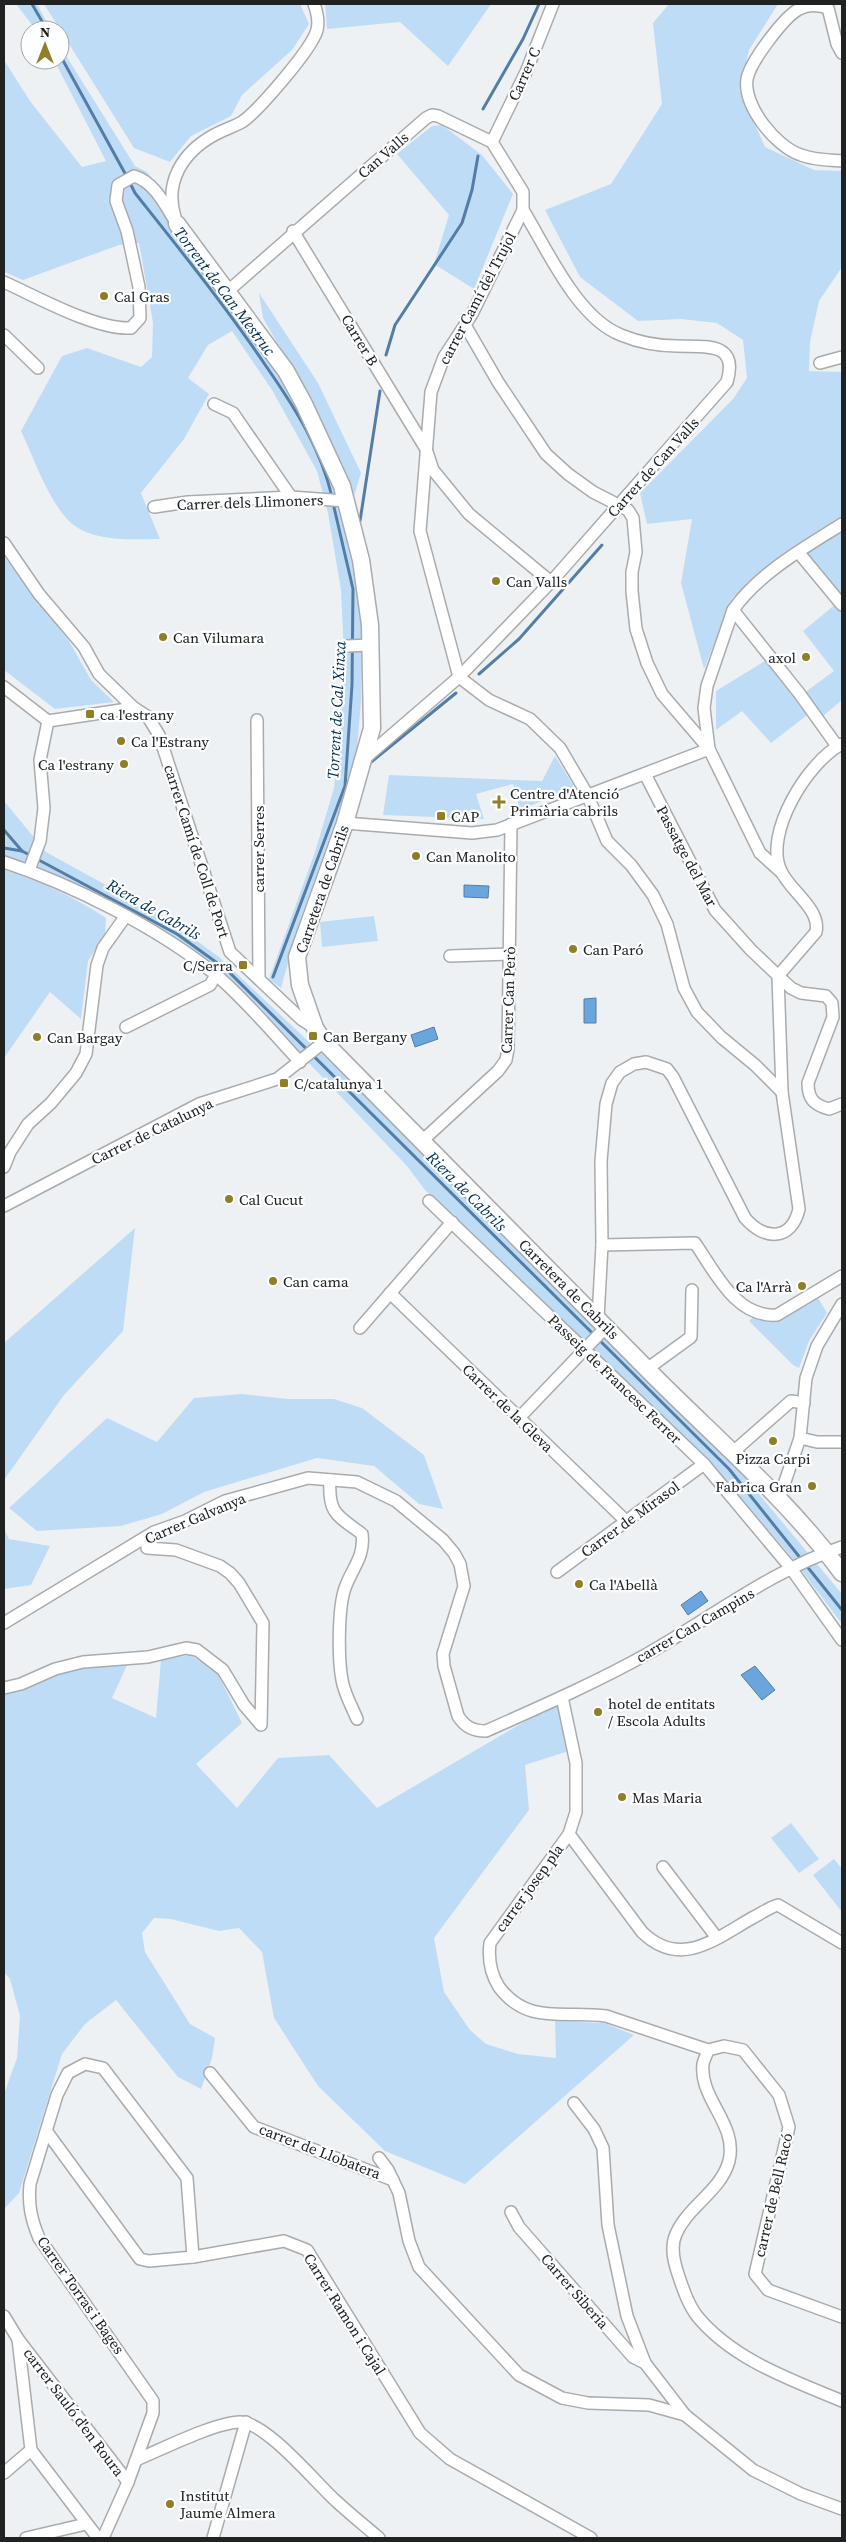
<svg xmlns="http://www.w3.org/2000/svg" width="846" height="2542" viewBox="0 0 846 2542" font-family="'Source Serif 4',serif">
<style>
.green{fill:#bfdcf7}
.water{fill:#6aa5dd;stroke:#547da5}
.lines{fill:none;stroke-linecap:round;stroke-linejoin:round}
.stream{stroke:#547da5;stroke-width:3}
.street-casing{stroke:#a9abad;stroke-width:14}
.secondary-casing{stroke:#a9abad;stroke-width:19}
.street{stroke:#fff;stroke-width:11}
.secondary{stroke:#fff;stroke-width:16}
.poi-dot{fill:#917f26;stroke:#fdfeff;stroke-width:2}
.labels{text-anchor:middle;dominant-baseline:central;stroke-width:4.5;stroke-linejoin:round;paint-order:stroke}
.street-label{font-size:15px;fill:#202121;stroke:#fdfeff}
.poi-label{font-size:15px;fill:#202121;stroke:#fdfeff;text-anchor:start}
.water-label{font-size:16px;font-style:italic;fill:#002e52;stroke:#fdfeff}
</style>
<rect width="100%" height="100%" fill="#eef1f3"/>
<g class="green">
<path d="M16,4H37L51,30H36Z"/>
<path d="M44,4H300L309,24L292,50L242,95L231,116L191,136L170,162L134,148Z"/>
<path d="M325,4H491L448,66L400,22L327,29Z"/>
<path d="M669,4H778L749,50L740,91L765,147L814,170L842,171V267L819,301L810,342L809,371L842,372V596L798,547L733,597L704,669L681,583L692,519L647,524L640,493L733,399L747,378L743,340L717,323L681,319L638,321L580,277L545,210L611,184L662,104L653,23Z"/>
<path d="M60,46L135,166L147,172L166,196L279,370L331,474L353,555L361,623V702L357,748L347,789L300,920L281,988L269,979L315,852L334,788L341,720L344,655L341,590L328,513L317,471L272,390L232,331L208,345L188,378L209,394L184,439L141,493L160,539C132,539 90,543 68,520C47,498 34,458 21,431L62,356L87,348L141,367L152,357L153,323L139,243L119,245L23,280L4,272V60L30,101L82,167L106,161L54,60H60Z"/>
<path d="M442,125L482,155L513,194L474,289L434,264L449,215L397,154L432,126Z"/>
<path d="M259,293L318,383L361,473L354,496L324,425L263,318Z"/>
<path d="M4,556L69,641L91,680L114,702L55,709L4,670Z"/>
<path d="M842,599V700L822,717L815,709L771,743L742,711L716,730V691L765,661L797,698L834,671L803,631Z"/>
<path d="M555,756L573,785L571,789L520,810L513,784L476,794L484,819L383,815L389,775L542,781Z"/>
<path d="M4,801L46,852L164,917L219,957L411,1138L734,1464L842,1594V1624L789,1554L707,1459L425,1190L407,1166L225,975L192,952L4,857Z"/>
<path d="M4,870C39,881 75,897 106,918L105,934L88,961L81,1019L50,992L4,1058Z"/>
<path d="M374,916L378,941L322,947L320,922Z"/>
<path d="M135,1228L123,1331L64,1395L4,1480V1343Z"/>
<path d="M817,1296L827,1313L809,1341L799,1368L793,1365L749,1321L755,1315L767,1321L779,1319Z"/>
<path d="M242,1394L288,1399H334L362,1408L424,1455L443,1509L419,1504L374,1466L317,1458L204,1492L162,1514L121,1526L37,1531L9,1508L107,1418L157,1442L194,1398Z"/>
<path d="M4,1529L9,1539L50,1546L31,1585L4,1589Z"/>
<path d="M190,1655L216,1670L242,1723L196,1764L237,1808L278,1758L329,1755L377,1808L558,1702L569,1751L525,1765L529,1810L434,1938L444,1992L470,2030L486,2044L518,2054L556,2058L555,2021L604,2023L634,2035L465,2184L385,2151L318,2086L274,2018L262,1952L239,1928L219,1931L171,1919L154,1918L142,1933L145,1952L190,2024L215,2038L212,2058L201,2089L178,2077L116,2000L85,2024L62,2054L19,2193L4,2209V2094L17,2058L20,2016L10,1979L4,1972V1694C23,1689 40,1679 59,1674C81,1666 104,1665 128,1663L112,1698L156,1718L161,1660Z"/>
<path d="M791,1823L819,1859L799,1873L771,1838Z"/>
<path d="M834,1859L842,1869V1912L813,1875Z"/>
</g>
<g class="water">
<path d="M464,885L489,886L488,898L464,897Z"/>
<path d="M596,998V1023H584V999Z"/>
<path d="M434,1027L438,1039L415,1047L411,1035Z"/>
<path d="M701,1591L708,1601L688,1615L681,1605Z"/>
<path d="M755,1666L775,1690L762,1700L741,1675Z"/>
</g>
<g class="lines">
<g class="stream">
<path d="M32,4L47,30"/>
<path d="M60,55L127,177"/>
<path d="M483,109L523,39L539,4"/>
<path d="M130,183L135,193C181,251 227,308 268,369C295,408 321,449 332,497"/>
<path d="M386,355L395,325L462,223L472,190L478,156"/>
<path d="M360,521L380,391"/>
<path d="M479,674L519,639L602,545"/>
<path d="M370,763L456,693"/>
<path d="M4,830L22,851"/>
<path d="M4,848L22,851L177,934L227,970L729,1469L842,1610"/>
<path d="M273,977L345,786L352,685L353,589L333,503"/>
</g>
<g class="street-casing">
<g id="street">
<path d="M842,53L837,44L828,8C817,5 809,4 799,9C784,17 750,62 747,79C743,106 776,147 801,155C814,160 829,160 842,161"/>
<path d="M492,142L526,72L553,4"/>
<path d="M175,217C164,182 183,152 214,135C223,130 233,127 242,122C258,111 312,49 317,30C319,22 317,11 314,4"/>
<path d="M293,231L426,449L433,470L469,514L551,582"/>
<path d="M4,282C37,297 96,330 131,328L140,318L139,287L127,231L116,201L118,185L134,176C155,182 166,207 177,224"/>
<path d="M228,291L426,118L432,115L438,116L492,142L523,192V210L472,314L444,357L431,392L420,531L459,677L489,700L530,719L560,748L587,794L607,841L631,865L653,895L667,924L684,988L697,1012L721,1037L755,1065L782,1092"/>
<path d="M465,325L498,382L546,454L568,474L593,492L628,510L633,518L636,552L632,572V591L636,629L647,663L662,694L709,749L760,853L781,872"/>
<path d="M4,335L38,368"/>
<path d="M820,363L842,357"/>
<path d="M214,404L233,413L291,497"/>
<path d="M154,507L188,502L291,497L346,501"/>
<path d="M4,543L39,594L84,647L99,674L134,708L148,717L159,735L230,952L301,1019L315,1028"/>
<path d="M799,553L842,605"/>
<path d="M733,610L799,693L837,746"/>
<path d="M347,646L370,645"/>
<path d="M4,687L48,721"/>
<path d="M257,720L259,978"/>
<path d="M364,759L459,677L551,582L727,382C739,341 705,347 677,346C659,346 638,342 621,335C577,318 547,249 523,210"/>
<path d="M645,774L715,910L751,950L791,988L801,993L826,996L832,1003L833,1017L808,1083C808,1099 814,1105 829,1109L842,1104"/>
<path d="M345,823L472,833L497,830L709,749L704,708L707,686L733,610C759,573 804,548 842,524"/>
<path d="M4,862C73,885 158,928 215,974C244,998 274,1034 300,1062"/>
<path d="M29,870L40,841L44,808L40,760L48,721L134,708"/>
<path d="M450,956L510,954"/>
<path d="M126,1027L210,985L216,975"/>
<path d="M422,1141L498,1071L506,1060L508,1049L511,824"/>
<path d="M4,1167L10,1152L28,1124L51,1103L76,1073L86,1054L97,965L103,948L125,917"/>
<path d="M429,1201L704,1464L790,1567L842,1640"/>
<path d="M4,1206L199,1104L277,1079L324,1042"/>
<path d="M602,1245L695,1243C715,1272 736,1318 777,1315L842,1276"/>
<path d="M390,1293L627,1522"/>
<path d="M598,1318L602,1245L601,1161L606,1104L612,1083L620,1072L634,1064L646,1062L667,1069L673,1077L745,1218C764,1240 791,1242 799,1209L782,1092L778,976L816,932C821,909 790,891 781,871C763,834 808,761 842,744"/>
<path d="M360,1328L452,1222"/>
<path d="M647,1369L691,1337L692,1290"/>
<path d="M518,1419L607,1326"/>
<path d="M800,1438L817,1442H842"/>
<path d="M733,1452L791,1401L804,1403"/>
<path d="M330,1480C328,1514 337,1515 362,1534C365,1557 352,1568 345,1588C338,1608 338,1658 342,1680C344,1693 352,1707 357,1719"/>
<path d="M779,1499L800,1438L806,1378L817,1346L842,1304"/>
<path d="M557,1572L704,1464"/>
<path d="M4,1623L154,1532L185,1521L225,1501L308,1478L357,1482L396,1501L443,1540L454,1553L460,1564L464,1586L443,1654L444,1666L458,1716C465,1727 473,1731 486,1731C540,1707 595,1683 647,1654C711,1618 772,1570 842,1547"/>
<path d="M4,1688L21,1684L55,1669L83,1662L148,1657L186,1648L197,1650L223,1670L244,1705L261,1725L263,1623L239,1583L230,1573L220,1566L176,1550L147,1548V1537"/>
<path d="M562,1697L576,1763V1812L569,1834L490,1943C488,1959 490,1973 499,1987C528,2026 566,2010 606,2016L708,2050L724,2046L743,2050L779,2095L789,2127L755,2274L768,2290L842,2317"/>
<path d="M569,1834L642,1932C681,1970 716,1938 754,1917C762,1913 770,1907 778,1905L842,1943"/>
<path d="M663,1867L717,1938"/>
<path d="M708,2050C707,2054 704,2059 703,2064C699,2099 738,2124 729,2161C721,2191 688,2206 676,2234C670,2247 674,2262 678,2274C683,2289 688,2304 697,2316C733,2360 792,2380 842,2401"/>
<path d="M210,2073L254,2127L393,2180"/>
<path d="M574,2103L594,2129L603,2148L608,2225L627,2316L645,2363L685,2415L753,2470L801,2494L842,2509"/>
<path d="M47,2132L140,2259L149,2261L193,2257L284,2241L307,2250L420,2433L450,2459L591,2538"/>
<path d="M379,2158L388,2170L399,2193L409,2241L419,2267L519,2375L562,2398L588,2403L649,2405L685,2415"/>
<path d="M511,2212L519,2227L633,2357L645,2363"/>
<path d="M4,2316L18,2339L128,2482"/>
<path d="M18,2339L31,2450L98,2538"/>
<path d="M136,2460C160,2450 216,2422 240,2422C266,2422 315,2482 336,2501C350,2514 365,2526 379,2538"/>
<path d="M4,2473L31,2450"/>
<path d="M26,2538L86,2524"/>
<path d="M103,2538L128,2482L153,2413V2401L39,2238C31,2219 28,2204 30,2184L57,2095L68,2073L85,2064L103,2068L187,2178L193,2257"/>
<path d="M213,2538L246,2422"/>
</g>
</g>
<g class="secondary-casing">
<path id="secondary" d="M177,224L286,371L304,404L342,486L361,560L370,625L372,728L345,823L297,957L300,985L315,1028L324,1042C432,1151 539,1260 647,1369C713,1436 786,1497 842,1573"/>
</g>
<use href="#street" class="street"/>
<use href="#secondary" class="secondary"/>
</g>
<g class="poi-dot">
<circle cx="104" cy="296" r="5"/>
<circle cx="496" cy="581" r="5"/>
<circle cx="163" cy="637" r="5"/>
<circle cx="806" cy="657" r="5"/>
<rect x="85" y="709" width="10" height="10" rx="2.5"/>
<circle cx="121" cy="741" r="5"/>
<circle cx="124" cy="764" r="5"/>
<path d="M496.5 794.5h5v5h5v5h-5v5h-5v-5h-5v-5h5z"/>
<rect x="436" y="811" width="10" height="10" rx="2.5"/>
<circle cx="416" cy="856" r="5"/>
<circle cx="573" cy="949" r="5"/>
<rect x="238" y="960" width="10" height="10" rx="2.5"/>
<rect x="308" y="1031" width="10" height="10" rx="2.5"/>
<circle cx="37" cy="1037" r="5"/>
<rect x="279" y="1078" width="10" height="10" rx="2.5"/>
<circle cx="229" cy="1199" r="5"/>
<circle cx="273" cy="1281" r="5"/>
<circle cx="802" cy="1286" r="5"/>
<circle cx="773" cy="1441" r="5"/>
<circle cx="812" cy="1486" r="5"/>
<circle cx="579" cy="1584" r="5"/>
<circle cx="598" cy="1712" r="5"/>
<circle cx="622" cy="1797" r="5"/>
<circle cx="170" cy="2504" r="5"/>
</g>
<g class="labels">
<g class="street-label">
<text transform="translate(524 74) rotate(-66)">Carrer C</text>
<text transform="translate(383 155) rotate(-41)">Can Valls</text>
<text transform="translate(477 298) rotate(-62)">carrer Camí del Trujol</text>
<text transform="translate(360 340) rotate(59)">Carrer B</text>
<text transform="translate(653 467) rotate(-48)">Carrer de Can Valls</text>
<text transform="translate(250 502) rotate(-2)">Carrer dels Llimoners</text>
<text transform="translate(258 849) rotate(-90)">carrer Serres</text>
<text transform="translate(197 851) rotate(72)">carrer Camí de Coll de Port</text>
<text transform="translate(687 856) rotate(62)">Passatge del Mar</text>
<text transform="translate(322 889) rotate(-71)">Carretera de Cabrils</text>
<text transform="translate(508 1000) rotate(-88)">Carrer Can Però</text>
<text transform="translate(152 1131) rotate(-26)">Carrer de Catalunya</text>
<text transform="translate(569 1289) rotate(45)">Carretera de Cabrils</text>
<text transform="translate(615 1379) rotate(44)">Passeig de Francesc Ferrer</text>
<text transform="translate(508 1408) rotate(44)">Carrer de la Gleva</text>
<text transform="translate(195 1518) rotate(-23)">Carrer Galvanya</text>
<text transform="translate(630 1519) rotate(-36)">Carrer de Mirasol</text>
<text transform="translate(695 1625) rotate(-30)">carrer Can Campins</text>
<text transform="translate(529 1888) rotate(-54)">carrer josep pla</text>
<text transform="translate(320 2151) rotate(21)">carrer de Llobatera</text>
<text transform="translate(773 2195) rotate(-77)">carrer de Bell Racó</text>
<text transform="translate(575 2291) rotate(49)">Carrer Siberia</text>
<text transform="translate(81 2295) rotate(55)">Carrer Torras i Bages</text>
<text transform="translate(345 2314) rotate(58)">Carrer Ramon i Cajal</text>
<text transform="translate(74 2412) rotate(53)">carrer Sauló d'en Roura</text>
</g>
<g class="poi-label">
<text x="114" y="296">Cal Gras</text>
<text x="506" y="581">Can Valls</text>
<text x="173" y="637">Can Vilumara</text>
<text x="796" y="657" text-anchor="end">axol</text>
<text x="100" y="714">ca l'estrany</text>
<text x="131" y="741">Ca l'Estrany</text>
<text x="114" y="764" text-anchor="end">Ca l'estrany</text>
<text x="510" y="793">Centre d'Atenció<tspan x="510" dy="17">Primària cabrils</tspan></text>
<text x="451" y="816">CAP</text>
<text x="426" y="856">Can Manolito</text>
<text x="583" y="949">Can Paró</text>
<text x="233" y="965" text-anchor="end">C/Serra</text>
<text x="323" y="1036">Can Bergany</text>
<text x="47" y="1037">Can Bargay</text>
<text x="294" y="1083">C/catalunya 1</text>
<text x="239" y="1199">Cal Cucut</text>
<text x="283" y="1281">Can cama</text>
<text x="792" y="1286" text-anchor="end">Ca l'Arrà</text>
<text x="773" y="1458" text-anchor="middle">Pizza Carpi</text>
<text x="802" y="1486" text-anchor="end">Fabrica Gran</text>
<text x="589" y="1584">Ca l'Abellà</text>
<text x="608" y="1703">hotel de entitats<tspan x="608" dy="17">/ Escola Adults</tspan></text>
<text x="632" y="1797">Mas Maria</text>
<text x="180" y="2495">Institut<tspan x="180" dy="17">Jaume Almera</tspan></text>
</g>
<g class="water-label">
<text transform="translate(225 291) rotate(53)">Torrent de Can Mestruc</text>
<text transform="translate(336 710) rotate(-87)">Torrent de Cal Xinxa</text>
<text transform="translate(154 909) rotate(30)">Riera de Cabrils</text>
<text transform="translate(467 1191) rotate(45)">Riera de Cabrils</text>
</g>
</g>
<rect width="846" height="2542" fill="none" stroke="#202121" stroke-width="10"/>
<g transform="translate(45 45)"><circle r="24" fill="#fdfeff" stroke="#a5a6a6"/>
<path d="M0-4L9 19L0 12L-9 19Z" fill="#917f26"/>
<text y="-8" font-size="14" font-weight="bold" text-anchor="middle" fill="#202121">N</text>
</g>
</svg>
